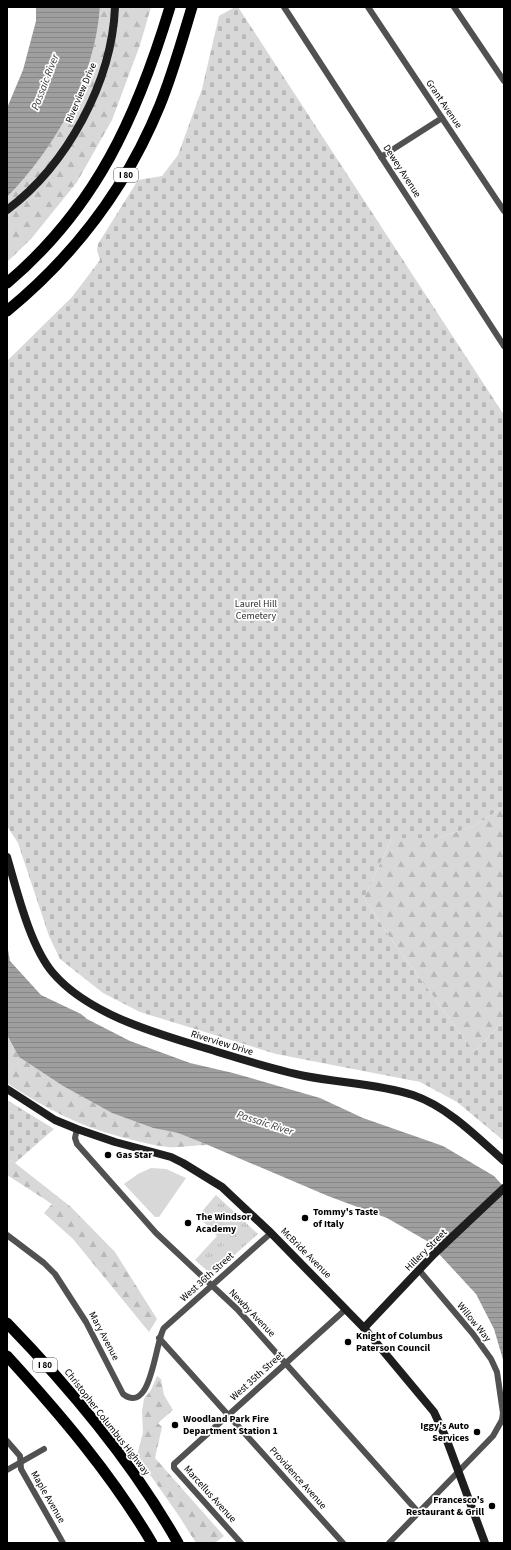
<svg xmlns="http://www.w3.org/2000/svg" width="511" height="1550" viewBox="0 0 511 1550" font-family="'Source Sans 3',sans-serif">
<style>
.forest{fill:url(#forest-firs)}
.cemetery{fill:url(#cemetery-stones)}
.park{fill:url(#park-tufts)}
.pitch{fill:#d8d8d8}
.water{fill:url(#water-rules)}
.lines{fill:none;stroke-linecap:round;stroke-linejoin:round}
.street{stroke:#515151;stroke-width:6}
.secondary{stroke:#1e1e1e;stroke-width:8}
.highway{stroke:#000;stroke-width:11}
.poi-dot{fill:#000;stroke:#fff;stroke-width:1.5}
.labels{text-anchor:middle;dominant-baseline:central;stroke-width:3.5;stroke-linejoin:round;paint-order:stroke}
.shield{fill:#fff;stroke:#4c4c4c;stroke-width:1}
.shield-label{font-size:9px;font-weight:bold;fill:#000}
.street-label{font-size:10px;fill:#000;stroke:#fff}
.park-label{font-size:10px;fill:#2f2f2f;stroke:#fff}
.poi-label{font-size:10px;font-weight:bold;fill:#000;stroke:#fff;text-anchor:start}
.water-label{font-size:11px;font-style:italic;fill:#404040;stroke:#fff}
</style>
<defs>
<pattern id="forest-firs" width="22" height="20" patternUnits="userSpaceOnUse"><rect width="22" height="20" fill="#d8d8d8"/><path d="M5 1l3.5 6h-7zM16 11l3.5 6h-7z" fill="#b8b8b8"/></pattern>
<pattern id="cemetery-stones" width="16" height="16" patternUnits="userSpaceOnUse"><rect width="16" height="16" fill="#d8d8d8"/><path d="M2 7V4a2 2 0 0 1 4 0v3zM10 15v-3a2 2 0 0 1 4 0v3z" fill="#b8b8b8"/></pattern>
<pattern id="park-tufts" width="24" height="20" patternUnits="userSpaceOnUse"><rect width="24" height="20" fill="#d8d8d8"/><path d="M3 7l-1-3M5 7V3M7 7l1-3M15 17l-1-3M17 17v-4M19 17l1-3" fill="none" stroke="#b8b8b8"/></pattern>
<pattern id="water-rules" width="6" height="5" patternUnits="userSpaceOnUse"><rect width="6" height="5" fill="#9f9f9f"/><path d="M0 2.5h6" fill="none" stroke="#878787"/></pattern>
</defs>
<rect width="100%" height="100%" fill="#fff"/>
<g class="forest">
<path d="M100,7H151L140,45L112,120L77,182L31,239L7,262V197C56,147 95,78 100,7Z"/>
<path d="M504,806V1021L474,1052L388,935L364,898L392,838H436L473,827Z"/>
<path d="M7,1035L19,1057L63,1086L112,1113L153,1128L178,1133L208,1145C195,1145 181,1148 168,1147C155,1146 142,1142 129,1139C81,1127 48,1110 7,1083Z"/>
<path d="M7,1159L15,1163L71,1207L115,1252L157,1319L149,1332L73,1239L44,1213L52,1204L7,1175Z"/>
<path d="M157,1376L161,1379L164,1395L173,1410L158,1423L162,1427L155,1458L224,1536L215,1543H196L179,1516L137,1456L143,1432L142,1411L144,1399L151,1390Z"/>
</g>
<g class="cemetery">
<path d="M235,7H238L504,415V806L473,827L436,838H392L364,898L388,935L474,1052L504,1021V1141L457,1102L420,1082L276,1054L140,1012L103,993L60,959L49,936L18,843L7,826V361L72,297L100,260L97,250L98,244L138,180L162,176L178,155L202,89L219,16Z"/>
<path d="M7,1100L54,1129L15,1163L7,1159Z"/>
</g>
<path class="park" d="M216,1195L258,1234L212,1275L195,1260L217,1236L198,1216Z"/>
<g class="pitch">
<path d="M151,1168L166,1169L186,1178L159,1217H155L124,1184L138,1174Z"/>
<path d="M224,1245L233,1254L217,1270L208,1260Z"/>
</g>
<g class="water">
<path d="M36,7H100C95,78 56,147 7,197V108L23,70L36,21Z"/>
<path d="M7,944L10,961L41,995L81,1014L87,1019L130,1041L190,1063L233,1073L320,1098L363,1118L443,1146L494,1176L504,1187V1363L494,1329L476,1294L427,1241L387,1218L328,1196L208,1145L178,1133L153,1128L112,1113L63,1086L19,1057L7,1035Z"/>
</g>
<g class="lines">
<g class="street">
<path d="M284,7L504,346"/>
<path d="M368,7L504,211"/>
<path d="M454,7L504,81"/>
<path d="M381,157L442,118"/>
<path d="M77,1129L75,1138L77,1144L156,1233L237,1309L419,1513"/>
<path d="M7,1235L44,1263L55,1274L86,1322L123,1394C152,1416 155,1341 164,1328L271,1233"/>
<path d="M159,1338L343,1543"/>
<path d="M7,1441L20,1456L21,1469L63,1543"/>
<path d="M7,1470L44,1449"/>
<path d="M241,1543L174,1468V1464L346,1309"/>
<path d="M389,1543L493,1436L502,1420L503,1413L497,1372L491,1359L473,1334L419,1270"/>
</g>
<g class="secondary">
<path d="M7,210C67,165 112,82 115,7"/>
<path d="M7,857C17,891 30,946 53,973C88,1014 155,1033 205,1048C238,1058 271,1069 305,1076C340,1083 379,1084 413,1095C448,1107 477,1137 504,1161"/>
<path d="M7,1089L55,1120L77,1129L115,1142L171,1157L183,1163L222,1187L271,1233L364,1328L434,1412L446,1438L485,1543"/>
<path d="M364,1328L434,1254L504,1188"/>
</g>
<g class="highway">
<path d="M7,283C96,208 137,116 170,7"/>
<path d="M7,311C74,256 127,186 160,105C173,73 182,40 192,7"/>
<path d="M7,1323C71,1389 133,1463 178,1543"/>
<path d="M7,1356C60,1414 112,1475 152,1543"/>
</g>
</g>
<g class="poi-dot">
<circle cx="108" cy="1155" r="4"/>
<circle cx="305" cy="1218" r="4"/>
<circle cx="188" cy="1223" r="4"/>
<circle cx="348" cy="1342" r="4"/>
<circle cx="175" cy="1425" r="4"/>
<circle cx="477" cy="1432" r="4"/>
<circle cx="492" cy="1506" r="4"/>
</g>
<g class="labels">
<g class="shield">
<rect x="114" y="168" width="24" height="14" rx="3"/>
<rect x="33" y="1358" width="24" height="14" rx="3"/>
</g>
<g class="shield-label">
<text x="126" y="175">I 80</text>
<text x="45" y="1365">I 80</text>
</g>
<g class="street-label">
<text transform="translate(81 93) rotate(-67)">Riverview Drive</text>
<text transform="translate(444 104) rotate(56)">Grant Avenue</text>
<text transform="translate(402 171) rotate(57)">Dewey Avenue</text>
<text transform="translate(222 1043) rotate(17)">Riverview Drive</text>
<text transform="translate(426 1250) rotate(-45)">Hillery Street</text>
<text transform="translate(306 1253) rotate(45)">McBride Avenue</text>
<text transform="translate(207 1277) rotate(-42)">West 36th Street</text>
<text transform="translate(252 1313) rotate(46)">Newby Avenue</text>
<text transform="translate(474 1322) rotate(51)">Willow Way</text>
<text transform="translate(104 1336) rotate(62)">Mary Avenue</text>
<text transform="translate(257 1376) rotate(-42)">West 35th Street</text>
<text transform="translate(107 1422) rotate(52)">Christopher Columbus Highway</text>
<text transform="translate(298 1478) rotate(48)">Providence Avenue</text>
<text transform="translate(210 1494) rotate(48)">Marcellus Avenue</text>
<text transform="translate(48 1497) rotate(60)">Maple Avenue</text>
</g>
<g class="park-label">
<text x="256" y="604">Laurel Hill<tspan x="256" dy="12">Cemetery</tspan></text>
</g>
<g class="poi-label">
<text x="116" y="1155">Gas Star</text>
<text x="313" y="1212">Tommy's Taste<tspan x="313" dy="12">of Italy</tspan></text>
<text x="196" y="1217">The Windsor<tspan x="196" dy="12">Academy</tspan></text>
<text x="356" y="1336">Knight of Columbus<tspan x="356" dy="12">Paterson Council</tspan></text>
<text x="183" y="1419">Woodland Park Fire<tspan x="183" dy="12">Department Station 1</tspan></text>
<text x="469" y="1426" text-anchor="end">Iggy's Auto<tspan x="469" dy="12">Services</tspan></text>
<text x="484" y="1500" text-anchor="end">Francesco's<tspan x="484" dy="12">Restaurant &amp; Grill</tspan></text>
</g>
<g class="water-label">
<text transform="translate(45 82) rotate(-69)">Passaic River</text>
<text transform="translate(265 1123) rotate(18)">Passaic River</text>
</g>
</g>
<rect width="511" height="1550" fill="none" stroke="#000000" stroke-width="16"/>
</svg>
